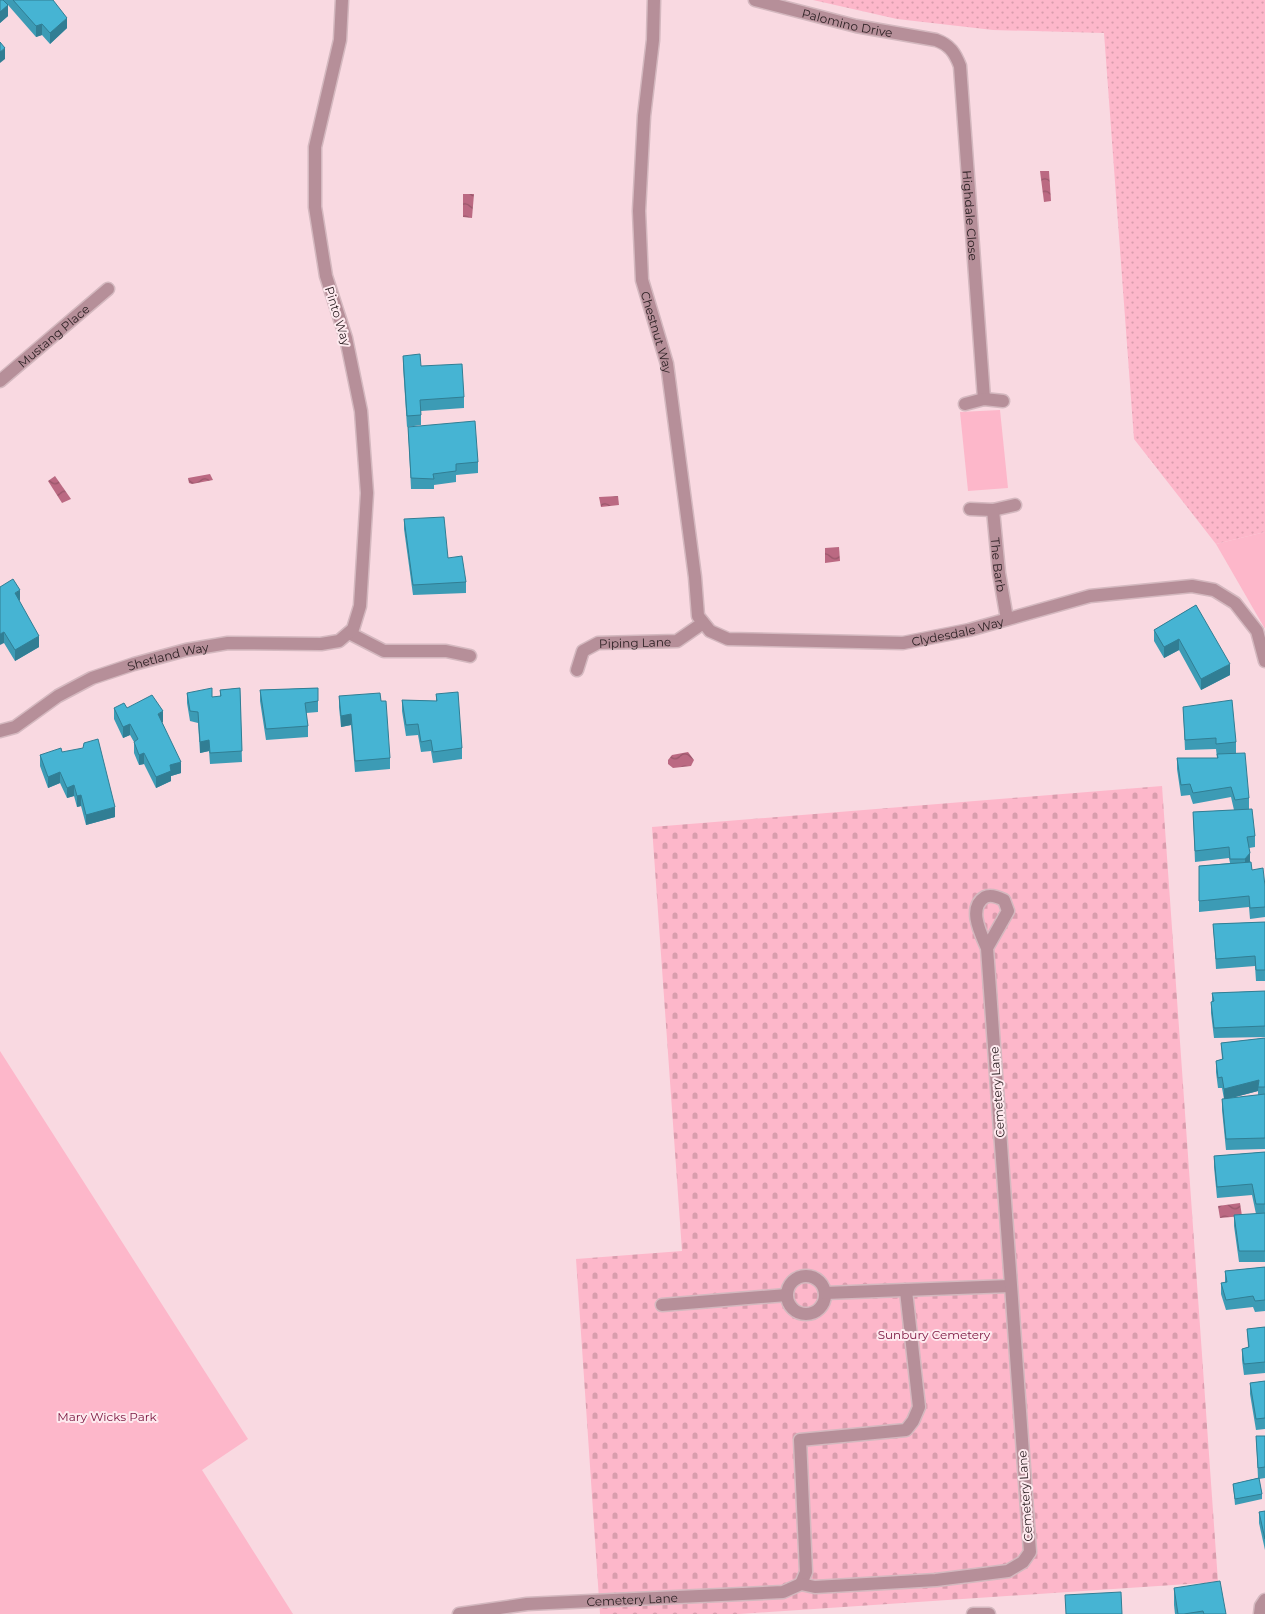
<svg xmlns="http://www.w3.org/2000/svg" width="1265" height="1614" viewBox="0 0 1265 1614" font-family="Montserrat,sans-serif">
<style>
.grass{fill:url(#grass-dots)}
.cemetery{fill:url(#cemetery-stones)}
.park{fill:#fdb7ca}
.water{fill:url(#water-waves)}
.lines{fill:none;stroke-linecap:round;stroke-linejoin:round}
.street-casing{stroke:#d4b8bf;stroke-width:15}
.street{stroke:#b68f99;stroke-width:12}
.wall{fill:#3c9bb5;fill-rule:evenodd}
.shaded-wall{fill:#317e94}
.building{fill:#46b4d3;stroke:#317e94}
.labels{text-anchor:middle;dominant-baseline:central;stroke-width:4;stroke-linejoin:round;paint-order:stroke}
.street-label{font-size:12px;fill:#2d2124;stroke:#feeaef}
.park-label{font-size:12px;fill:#7a153f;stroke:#feeaef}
</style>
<defs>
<pattern id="grass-dots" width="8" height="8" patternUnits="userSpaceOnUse" patternTransform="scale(1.25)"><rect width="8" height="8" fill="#fdb7ca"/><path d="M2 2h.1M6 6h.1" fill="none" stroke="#d99dad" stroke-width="1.8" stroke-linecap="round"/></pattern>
<pattern id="cemetery-stones" width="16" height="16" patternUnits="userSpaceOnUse" patternTransform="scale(1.25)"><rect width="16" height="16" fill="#fdb7ca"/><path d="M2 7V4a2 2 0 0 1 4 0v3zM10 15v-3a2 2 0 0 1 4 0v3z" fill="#d99dad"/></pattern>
<pattern id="water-waves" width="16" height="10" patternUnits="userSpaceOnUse" patternTransform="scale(1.25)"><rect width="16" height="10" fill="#bb6982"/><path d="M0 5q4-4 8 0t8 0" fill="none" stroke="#98566a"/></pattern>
</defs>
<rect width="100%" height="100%" fill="#f9d9e1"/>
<path class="grass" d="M813,0H1265V532L1216,544L1134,439L1104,33L993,30L897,19Z"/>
<path class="cemetery" d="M1162,786L1218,1582L739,1614H600L576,1259L682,1251L652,827Z"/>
<g class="park">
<path d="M1000,410L1008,488L968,491L960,412Z"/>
<path d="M1265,532V629L1216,544Z"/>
<path d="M0,1051L248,1439L202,1470L293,1614H0Z"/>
</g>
<g class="water">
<path d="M1040,171H1049L1051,201L1044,202Z"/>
<path d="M463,194H474L472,218L463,217Z"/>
<path d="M210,474L213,480L192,484L189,483L188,478Z"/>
<path d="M55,476L71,499L62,503L48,481Z"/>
<path d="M618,496L619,505L601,507L599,497Z"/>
<path d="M839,547L840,561L825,563V548Z"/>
<path d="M688,752L694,760L691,766L673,768L668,764V760L672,755Z"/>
<path d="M1240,1203L1242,1216L1220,1218L1218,1206Z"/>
</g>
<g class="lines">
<g class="street-casing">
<g id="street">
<path id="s1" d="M654,0L653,40L644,116L639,211L642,280L667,364L695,577L698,616L710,631L728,639L903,643L969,630L1090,596L1192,586L1214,590L1235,603L1257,631L1265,661"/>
<path id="s2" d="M755,0L856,26L936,40C950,45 955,53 960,66L984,399"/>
<path id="s3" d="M0,381L108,289"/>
<path d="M965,404L984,399L1003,401"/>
<path d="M970,509L993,510L1015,505"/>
<path id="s4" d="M993,510L999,573L1007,619"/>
<path d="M349,633L384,651H446L470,656"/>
<path id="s5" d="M577,670L583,651L598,643L677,641L703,623"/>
<path id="s6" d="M0,731L15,727L58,696L92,678L134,664L186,650L228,643L321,644L339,641L353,629L360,606L367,493L361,411L346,338L326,276L315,207V147L340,40L342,0"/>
<circle cx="806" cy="1295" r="19"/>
<path d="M825,1293L1010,1286"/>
<path d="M662,1305L787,1295"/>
<path d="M801,1584L806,1572L800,1440L906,1430L913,1421L919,1407L906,1291"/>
<path id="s7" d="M459,1614L527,1604L783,1592L801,1584L815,1587L936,1580L1008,1571L1023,1562L1030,1552L987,948C981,934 967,908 985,897C991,894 998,897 1004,900L1008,911L987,948"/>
<path d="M973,1614H989"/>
<path d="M1260,1614L1261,1606L1265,1600"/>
</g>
</g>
<use href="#street" class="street"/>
</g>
<g class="wall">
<path d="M0,0H53L67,28L50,44L42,35L36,37L8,5V16L0,23Z"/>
<path d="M403,356L421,366L464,397V408L421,411V425L407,427L403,366Z"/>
<path d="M408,427L478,462V473L456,475V482L434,485V489H411Z"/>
<path d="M404,519L448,558L466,582V593L413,595L404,529Z"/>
<path d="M0,587L20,600L19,601L39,647L15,661L4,643Z"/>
<path d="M1196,605L1230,675L1201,690L1179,650L1164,658L1154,641V630Z"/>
<path d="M240,688L242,762L210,764L209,751L200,753L198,723L190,721L187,703V693L212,697H220V690Z"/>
<path d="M318,688V712L306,713L308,726V737L266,740L260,701V690Z"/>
<path d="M436,694L462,748V759L433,763L431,751L421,752L418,735L406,736L402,711V700L436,701Z"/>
<path d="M339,696L390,758V769L355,772L351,725L341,727L339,707Z"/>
<path d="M1183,707L1236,742V753L1249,798V809L1255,836V847L1249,848L1250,862L1252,870L1265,886V917L1250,919L1249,907L1199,912V866L1230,863L1229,858L1195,862L1193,812L1234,810L1231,797L1193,804L1190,795L1181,796L1177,769V758H1217L1216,749L1185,750Z"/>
<path d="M114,708H127L163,722H162L181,773L171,776V781L156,788L144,764L139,765L134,753V742L130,735L123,738L114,719Z"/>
<path d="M62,752L115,817L86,825L81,806L77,807L74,796L67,798L60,783L48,788L40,766V755Z"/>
<path d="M1265,922V981H1256L1255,966L1216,969L1213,924Z"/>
<path d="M1265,991V1037L1214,1038L1211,1013V1002H1212V993Z"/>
<path d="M1265,1038V1149L1226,1150L1222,1110V1099H1224L1222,1088H1218L1216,1072V1061L1222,1059L1221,1043ZM1258,1091V1095L1231,1098Z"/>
<path d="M1265,1152V1262H1239L1234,1226V1215L1256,1214L1252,1195L1217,1198L1214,1167V1156Z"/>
<path d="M1265,1267V1311L1255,1312L1253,1307L1226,1310L1221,1294V1283H1225V1271Z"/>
<path d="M1265,1327V1373L1244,1375L1242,1360V1349L1248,1347L1247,1329Z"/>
<path d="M1265,1381V1429L1256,1430L1250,1394V1383Z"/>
<path d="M1256,1436H1265V1478L1259,1479L1262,1494V1499L1235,1505L1233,1484L1258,1478Z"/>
<path d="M1265,1511V1550L1259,1523V1512Z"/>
<path d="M1174,1588L1226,1614H1175L1174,1605Z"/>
</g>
<g class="shaded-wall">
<path d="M8,5V16L0,23V12Z"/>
<path d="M67,18V28L50,44V33Z"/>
<path d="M42,24V35L36,37V26Z"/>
<path d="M5,48V59L0,63V52Z"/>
<path d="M20,590V600L15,604V593Z"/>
<path d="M4,632V643L0,645V634Z"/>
<path d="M39,636V647L15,661V650Z"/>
<path d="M1179,639V650L1164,658V647Z"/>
<path d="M1230,664V675L1201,690V679Z"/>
<path d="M163,711V722L158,725V714Z"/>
<path d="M351,714V725L341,727V716Z"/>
<path d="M130,724V735L123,738V727Z"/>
<path d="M209,740V751L200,753V742Z"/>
<path d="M144,753V764L139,765V755Z"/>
<path d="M181,762V773L171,776V781L156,788V777L170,765Z"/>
<path d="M60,772V783L48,788V777Z"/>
<path d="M74,785V796L67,798V788Z"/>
<path d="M81,795V806L77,807V796Z"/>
<path d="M115,807V817L86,825V815Z"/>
<path d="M1250,853V863L1245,870V859Z"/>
<path d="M1259,1080L1258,1091L1224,1100V1089Z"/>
</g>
<g class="building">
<path d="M0,0H3L8,5L0,12Z"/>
<path d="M13,0H53L67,18L50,33L42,24L36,26Z"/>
<path d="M0,42L5,48L0,52Z"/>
<path d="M420,354L421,366L462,364L464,397L420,400L421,415L407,416L403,356Z"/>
<path d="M475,421L478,462L456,464V471L433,474L434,479L411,478L408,427Z"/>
<path d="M444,517L448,558L462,556L466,582L413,585L404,519Z"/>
<path d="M13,579L20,590L15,593L39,636L15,650L4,632L0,634V587Z"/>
<path d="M1196,605L1230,664L1201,679L1179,639L1164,647L1154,630Z"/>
<path d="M212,688V697L221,696L220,690L240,688L242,751L210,753L209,740L200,742L198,712L190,711L187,693Z"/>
<path d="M318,688V701L305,703L308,726L266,729L260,690Z"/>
<path d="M458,692L462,748L433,752L431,740L421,742L418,724L406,725L402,700L437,701L436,694Z"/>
<path d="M380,693L381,701H386L390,758L355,761L351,714L341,716L339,696Z"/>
<path d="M152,695L163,711L158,714L181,762L170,765L171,771L156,777L144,753L139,755L134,742L138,739L130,724L123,727L114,708L124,703L127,708Z"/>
<path d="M1232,700L1236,742L1216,744V738L1185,740L1183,707Z"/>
<path d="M98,739L115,807L86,815L81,795L77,796L74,785L67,788L60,772L48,777L40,755L61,748L62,752L83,748L84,743Z"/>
<path d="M1245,753L1249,798L1235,800L1231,787L1193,793L1190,784L1181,785L1177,758H1218L1217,754Z"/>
<path d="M1252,809L1255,836L1247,837L1250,853L1245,859H1230L1229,847L1195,851L1193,812Z"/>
<path d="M1251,862L1252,870L1263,868L1265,886V907L1250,908L1249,896L1199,901V866Z"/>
<path d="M1265,922V970H1256L1255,956L1216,959L1213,924Z"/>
<path d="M1265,991V1026L1214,1028L1211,1002L1214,1001L1212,993Z"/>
<path d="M1265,1038V1087H1258L1259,1080L1224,1089L1222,1077L1218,1078L1216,1061L1223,1059L1221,1043Z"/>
<path d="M1265,1094V1138L1226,1139L1222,1099Z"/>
<path d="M1265,1152V1204H1256L1252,1184L1217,1187L1214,1156Z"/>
<path d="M1265,1213V1251H1239L1234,1215Z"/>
<path d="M1265,1267V1300L1255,1301L1253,1296L1226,1300L1221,1283L1227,1282L1225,1271Z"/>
<path d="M1265,1327V1362L1244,1364L1242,1349L1249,1347L1247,1329Z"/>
<path d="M1265,1381V1418L1256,1419L1250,1383Z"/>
<path d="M1256,1436H1265V1467L1258,1468Z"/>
<path d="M1259,1478L1262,1494L1235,1499L1233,1484Z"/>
<path d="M1265,1511V1539L1259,1512Z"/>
<path d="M1220,1581L1226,1614H1204L1203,1611L1184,1614H1178L1174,1588Z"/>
<path d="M1121,1592L1122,1614H1066L1065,1595Z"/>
</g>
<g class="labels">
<g class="street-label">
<text stroke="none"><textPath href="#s2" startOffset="95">Palomino Drive</textPath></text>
<text stroke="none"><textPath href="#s2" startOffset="372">Highdale Close</textPath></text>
<text transform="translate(338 316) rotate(73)">Pinto Way</text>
<text stroke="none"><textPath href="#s1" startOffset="335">Chestnut Way</textPath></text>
<text stroke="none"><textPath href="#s3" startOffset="70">Mustang Place</textPath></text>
<text stroke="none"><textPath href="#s4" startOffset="55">The Barb</textPath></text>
<text stroke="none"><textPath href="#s1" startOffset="892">Clydesdale Way</textPath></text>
<text stroke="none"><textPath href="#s5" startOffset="74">Piping Lane</textPath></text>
<text stroke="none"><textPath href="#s6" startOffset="186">Shetland Way</textPath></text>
<text transform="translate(997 1092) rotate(-94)">Cemetery Lane</text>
<text transform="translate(1025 1496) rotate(-94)">Cemetery Lane</text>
<text stroke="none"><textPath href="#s7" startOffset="174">Cemetery Lane</textPath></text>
</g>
<g class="park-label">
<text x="934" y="1334">Sunbury Cemetery</text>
<text x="107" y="1416">Mary Wicks Park</text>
</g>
</g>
</svg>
